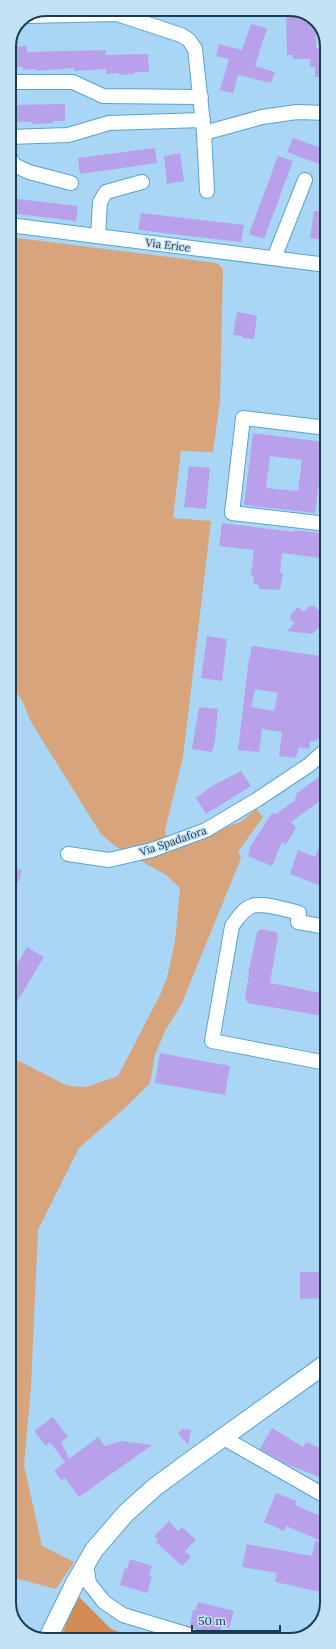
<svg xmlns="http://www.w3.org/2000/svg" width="336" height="1649" viewBox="0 0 336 1649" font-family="Lora,serif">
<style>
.green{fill:#d8a47c}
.forest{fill:#d38c53}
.building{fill:#b8a1ea;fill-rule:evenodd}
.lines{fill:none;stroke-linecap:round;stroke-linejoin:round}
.minor-casing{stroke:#56a4d5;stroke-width:16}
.major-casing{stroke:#56a4d5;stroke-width:20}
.minor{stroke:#fff;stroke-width:14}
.major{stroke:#fff;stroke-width:18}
.labels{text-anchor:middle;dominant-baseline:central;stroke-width:3;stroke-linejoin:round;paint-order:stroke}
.street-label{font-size:11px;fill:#1b3c50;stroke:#c3e1f5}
.rim{fill:none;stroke:#1b3c50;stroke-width:2}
</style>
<rect width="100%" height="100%" fill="#a9d6f4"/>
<path class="green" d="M9,237L217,263L223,269L220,401L213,452L181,451L173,518L211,521L183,757L165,830L168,851L242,821L256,809L263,817L238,852L241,858L182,1003L165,1031L155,1055L150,1083L127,1106L79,1148L38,1230L31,1387L24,1465L42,1546L74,1562L56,1589L15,1578L9,1537V1056L68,1086L86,1087L118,1076L160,995L167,978L175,941L180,888L166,875L115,846L101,834L31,722L24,705L9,678Z"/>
<path class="forest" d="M77,1595L111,1629L141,1640H60Z"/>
<g class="building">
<path d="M286,9H294L316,20V48H327V77H315V67H310V59H293V55H287Z"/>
<path d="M251,24L267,28L255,66L275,72L271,83L238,75L233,93L220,90L229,59L216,56L219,44L242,50Z"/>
<path d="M27,46V52L106,50V55L148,54L149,72H135L134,74L119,75V73L106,74V69L74,71V68L36,71L35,69L23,70V67H9V47Z"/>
<path d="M65,104V121H53V123L33,124L32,122H9V105Z"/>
<path d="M293,138L327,150V167L287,152Z"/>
<path d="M155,148L157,163L80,174L78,158Z"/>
<path d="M180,153L184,181L167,184L164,156Z"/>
<path d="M278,156L293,161L264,239L249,234Z"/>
<path d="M9,198L78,206L76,221L9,213Z"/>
<path d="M314,211L327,212V241L310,238Z"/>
<path d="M141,213L244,225L241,242L138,230Z"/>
<path d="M237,312L257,316L254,339L242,338V336L233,335Z"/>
<path d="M253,433L324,442L315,513L244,505ZM270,456L302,460L298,491L266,488Z"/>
<path d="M189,466L210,468L206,509L184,507Z"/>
<path d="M222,523L294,532L295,530L327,534V559L282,553L280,573H283L280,590L259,589V585L253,584L254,576H251L254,550L219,546Z"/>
<path d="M310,606H314L321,613L327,608V638L318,628L312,634L287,631L295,623L290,619L291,614L298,607L303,612Z"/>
<path d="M207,636L227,639L222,681L201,678Z"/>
<path d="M252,646L327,657L325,686H327V728L316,741H310L309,749L299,747L296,758L279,756L282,732L262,729L259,752L238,750L249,658H250ZM255,689L278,693L274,711L251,707Z"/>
<path d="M199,707L218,709L215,740L212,752L192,749Z"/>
<path d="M241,771L251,786L206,814L196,798L212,786Z"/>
<path d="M327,771V796L291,822L296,828L286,844L282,842L272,866L248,856L250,847L272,813L276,814L296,800L294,798L297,796L296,794Z"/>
<path d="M326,829H327V888L290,874L298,850L315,857Z"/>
<path d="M9,867L22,870L18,883L9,881Z"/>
<path d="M261,929L276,932L278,936L270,983L327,994V1017L248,1003L245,998L249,974H248L257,932Z"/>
<path d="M27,947L44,957L9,1015V978Z"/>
<path d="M160,1053L230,1066L225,1095L155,1083Z"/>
<path d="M300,1272H324L323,1298L300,1299Z"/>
<path d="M53,1417L68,1437L61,1442L69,1459L98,1437L105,1446L121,1441L152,1445L79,1497L65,1478L61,1480L54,1471L65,1462L50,1442L46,1446L34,1431Z"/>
<path d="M272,1428L303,1447L306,1442L327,1451V1460L319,1477L284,1463L260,1449Z"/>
<path d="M183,1429L191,1430L188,1445L178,1433Z"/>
<path d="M276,1493L296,1501L295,1505L327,1519L319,1540L286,1526L284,1531L264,1522Z"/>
<path d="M169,1521L178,1531L182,1527L196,1540L185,1551L191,1557L182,1566L156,1542L158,1540L154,1536Z"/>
<path d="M315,1541L327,1543L324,1567H327V1584L325,1593L275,1582L277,1573L242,1567L247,1544L312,1556Z"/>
<path d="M130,1559L152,1566L149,1576L152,1577L147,1593L120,1585L125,1568L127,1569Z"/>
<path d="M198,1602L234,1611L229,1628L222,1626L218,1636L190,1626L193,1610H196Z"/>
</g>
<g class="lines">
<g class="minor-casing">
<g id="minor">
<path d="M28,16L117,14L181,35L189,40L195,49L204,133L207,191"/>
<path d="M9,82H73L103,96L201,97"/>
<path d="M204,133L262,117L297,112L327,113"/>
<path d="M9,137L68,135L109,123L203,120"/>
<path d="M9,156L14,165L29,172L71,183"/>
<path d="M9,225L327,265"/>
<path d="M98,236L100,202L106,192L142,182"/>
<path d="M274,258L305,180"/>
<path d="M327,428L243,418L232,513L327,524"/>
<path d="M68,854L109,860L152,850L206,830L258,799L309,765L327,749"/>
<path d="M327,927L298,922L299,913C288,910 263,902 252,906C243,909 237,919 232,926L212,1041L327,1063"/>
<path d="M222,1437L327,1497"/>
<path d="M86,1565L89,1583L104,1602L123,1615L199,1638V1640"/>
</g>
</g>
<g class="major-casing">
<path id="major" d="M47,1640L75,1583L94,1550L126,1513L155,1487L193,1459L327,1363"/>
</g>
<use href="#minor" class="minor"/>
<use href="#major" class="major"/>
</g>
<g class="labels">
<g class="street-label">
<text transform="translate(168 245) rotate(7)">Via Erice</text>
<text transform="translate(173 841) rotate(-19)">Via Spadafora</text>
</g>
</g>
<path d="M0 0H336V1649H0ZM46 16H290A30 30 0 0 1 320 46V1603A30 30 0 0 1 290 1633H46A30 30 0 0 1 16 1603V46A30 30 0 0 1 46 16Z" fill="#c3e1f5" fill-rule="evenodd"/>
<path class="rim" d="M46 16H290A30 30 0 0 1 320 46V1603A30 30 0 0 1 290 1633H46A30 30 0 0 1 16 1603V46A30 30 0 0 1 46 16Z"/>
<path d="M192 1625v6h88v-6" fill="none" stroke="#1b3c50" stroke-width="2"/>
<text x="198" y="1625" font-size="12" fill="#1b3c50" stroke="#c3e1f5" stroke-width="3" paint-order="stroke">50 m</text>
</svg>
